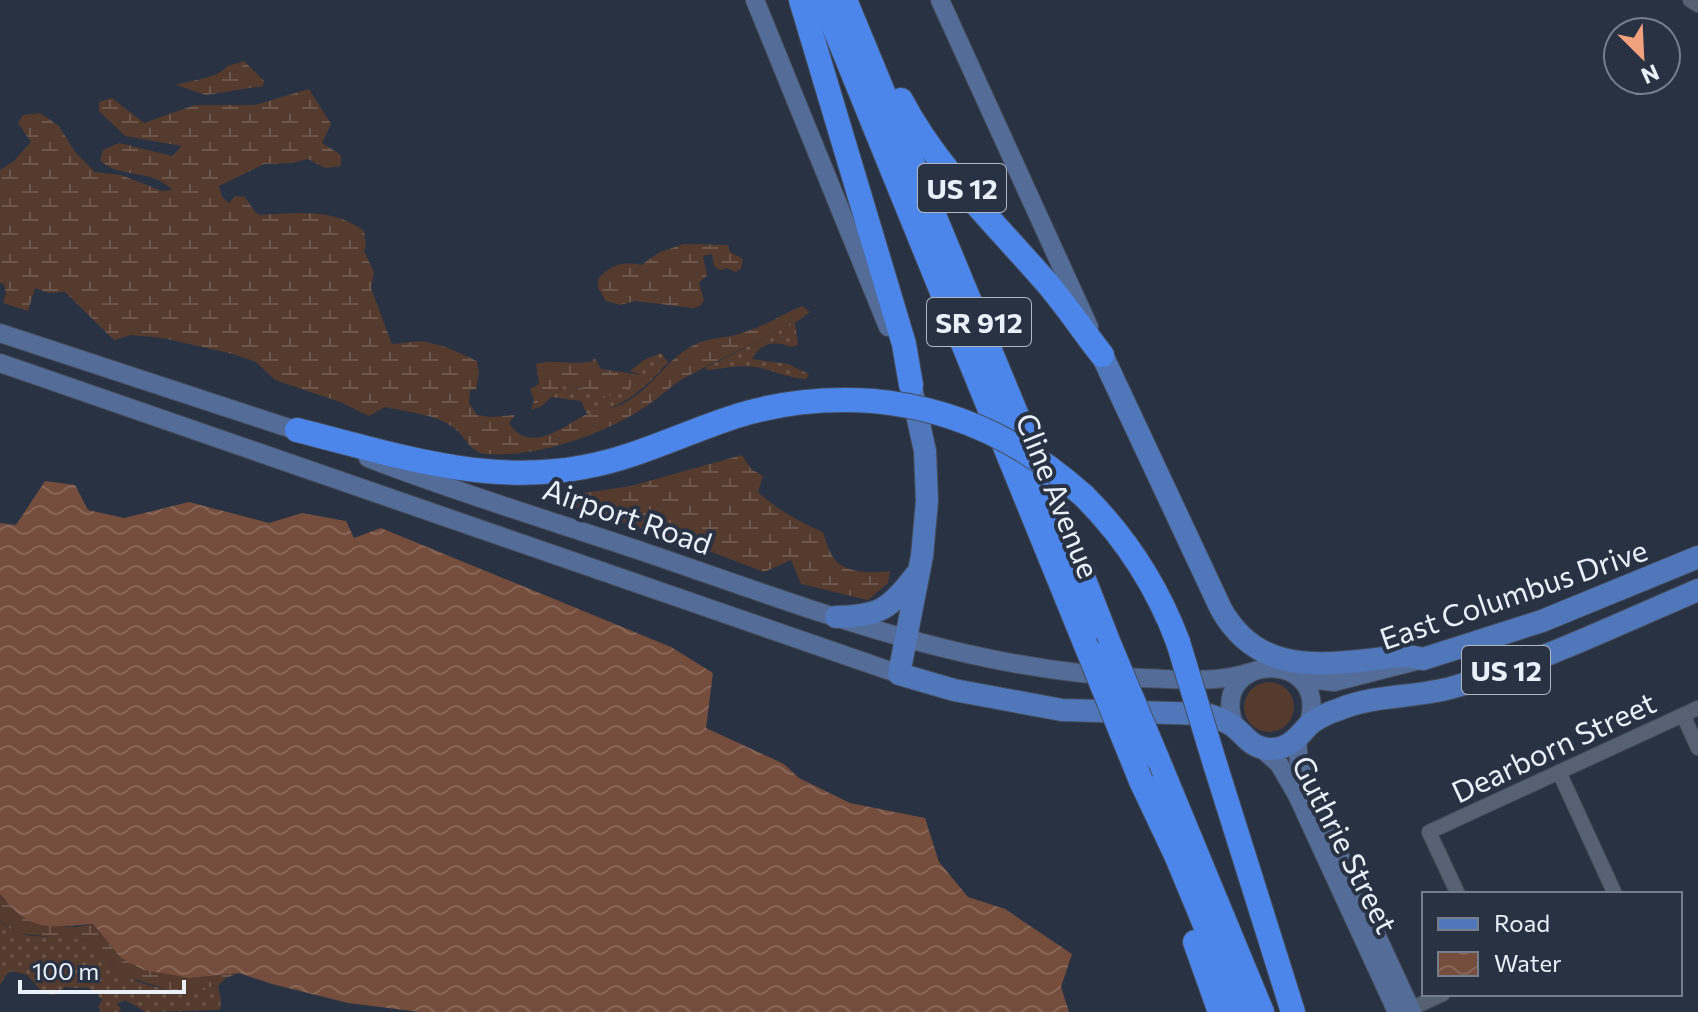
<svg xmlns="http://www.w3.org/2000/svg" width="1698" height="1012" viewBox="0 0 1698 1012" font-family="Commissioner,sans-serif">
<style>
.grass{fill:url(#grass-dots)}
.wetland{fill:url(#wetland-marsh)}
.garden{fill:#553a2e}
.water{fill:url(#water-waves)}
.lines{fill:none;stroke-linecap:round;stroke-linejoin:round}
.street-casing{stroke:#454d5b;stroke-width:16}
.secondary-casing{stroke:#454d5b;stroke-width:20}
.primary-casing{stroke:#454d5b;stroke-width:24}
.highway-casing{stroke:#454d5b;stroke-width:26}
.street{stroke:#576174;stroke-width:14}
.secondary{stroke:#546c98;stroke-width:18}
.primary{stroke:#5177bb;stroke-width:22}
.highway{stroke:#4d86eb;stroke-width:24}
.highway-bridge-casing{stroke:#454d5b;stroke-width:26;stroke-linecap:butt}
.highway-bridge{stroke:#4d86eb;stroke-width:24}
.labels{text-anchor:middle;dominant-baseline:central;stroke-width:8;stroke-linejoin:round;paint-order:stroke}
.shield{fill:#293243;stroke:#afb7c3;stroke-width:2}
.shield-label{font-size:28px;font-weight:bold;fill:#e9f0fa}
.street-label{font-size:30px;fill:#e9f0fa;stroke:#293243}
</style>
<defs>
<pattern id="grass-dots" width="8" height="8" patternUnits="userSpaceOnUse" patternTransform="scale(2)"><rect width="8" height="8" fill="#553a2e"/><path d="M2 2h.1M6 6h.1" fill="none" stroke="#6d574d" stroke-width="1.8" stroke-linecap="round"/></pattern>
<pattern id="wetland-marsh" width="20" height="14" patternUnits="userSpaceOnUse" patternTransform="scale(2)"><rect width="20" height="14" fill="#553a2e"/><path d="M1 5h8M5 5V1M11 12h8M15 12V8" fill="none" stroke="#6d574d"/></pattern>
<pattern id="water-waves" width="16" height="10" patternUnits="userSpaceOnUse" patternTransform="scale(2)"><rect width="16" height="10" fill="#744d3c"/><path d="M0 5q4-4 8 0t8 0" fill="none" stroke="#886759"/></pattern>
</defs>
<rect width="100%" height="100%" fill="#293243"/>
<g class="grass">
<path d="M795,323L798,345L791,347C775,340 761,342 752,359L788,364L809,374L806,379C789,378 777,372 761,368C740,364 728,368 708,370L705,368Z"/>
<path d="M661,353L668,362C645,388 623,409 587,414L581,401L551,397L550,389L557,392L564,389L555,386C564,383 568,383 576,388L641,375L630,371L644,360Z"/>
<path d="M0,920C21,945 53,932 81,939C93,942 104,958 113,966C143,993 182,991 218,986L221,1000L220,1010L146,1012L125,1000L117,1004L121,1009L118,1012H101L98,1007L102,1000C89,981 84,990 65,987L56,995L44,994L27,975L12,971L6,975L0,985Z"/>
</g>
<g class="wetland">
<path d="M244,61L264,81L263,86L206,95L176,85C194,79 214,80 228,66Z"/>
<path d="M309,89L331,124L322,143L341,155V166L325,168L308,159L292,163L264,164L219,186L222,197L229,203L235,196L245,197L255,212L260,215C297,213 333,208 364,231L366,246L364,251L374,272L371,288L392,344L422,341L446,347L477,361L479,373L476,389L470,390L469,403L477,415L490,417L515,415L509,423C529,455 563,427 585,415C598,409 614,410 626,402C652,388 666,360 692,346C711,336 727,339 745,332C765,326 783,314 802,306L810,312L795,323C759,341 722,358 686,377C670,386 657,400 642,409C601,435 536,458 486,454C469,452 466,437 454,428C436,414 407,412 385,407L369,416L340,402L275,380L256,362L233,354L163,338L131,335L114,340L65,292L49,293L35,288L28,311L3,303L6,293L4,284L0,283V170L14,161L31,142L18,123L23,115L40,113L59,126L75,152L95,172L121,175L162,191L172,190C152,168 118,179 100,160L103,150L119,143L172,156L182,146L125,136L99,111V102L112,98L144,123L195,105H255Z"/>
<path d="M684,244L728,245L730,252L743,259L741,269L735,272L727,268L720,270L714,266L712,254L703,256L707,275L699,283L704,300L700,306L693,308L635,301L620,305L606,301L598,288V279C611,265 622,261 641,265L660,252Z"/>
<path d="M594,357L601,369L641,375L642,382L606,397C590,394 571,381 557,386L564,389L557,392L550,390L551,397L542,406L531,410L534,400L530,389L539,384L536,364C554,358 573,366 593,361Z"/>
<path d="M742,455L751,469L763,476L758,492C778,510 799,522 823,532C826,540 828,550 833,557C843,574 873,573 890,571L888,583L868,600L801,584L791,560L764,572L693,545L572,506L558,497L631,486Z"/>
<path d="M0,894L4,900L45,925L76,927L93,924L121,958L190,978L239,973L226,978L218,986L182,991L166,989L124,976L85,940L15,933L0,920Z"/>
</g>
<circle class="garden" cx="1269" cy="707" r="25"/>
<path class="water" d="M45,481L75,485L88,510L124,518L189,502L269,523L302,513L346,521L354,538L381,528L671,647L713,673L706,728L784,764L799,778L850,803L925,818L939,862L968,897L1005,909L1072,954L1061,987L1069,1012H420L348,1003L272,984L239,973L190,978L144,970L121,958L93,924C46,927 31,933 0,894V523L16,525Z"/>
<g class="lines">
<g class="street-casing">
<g id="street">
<path d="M1690,0L1698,5"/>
<path d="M1683,715L1698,748"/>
<path d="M1559,772L1615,894"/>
<path d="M1458,894L1429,832L1698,708"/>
<path d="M1410,1009L1443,994"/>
</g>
</g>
<g class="secondary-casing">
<g id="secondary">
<path d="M755,0L888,327"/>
<path d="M940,0L1089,327"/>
<path d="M0,333L307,434"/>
<path d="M0,363L899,674"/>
<path d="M368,458C458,493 552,521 644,552C808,608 966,671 1142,678C1179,679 1215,684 1251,672"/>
<path d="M1299,678L1334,682L1420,660"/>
<path d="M1235,727C1205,650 1334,648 1308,725"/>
<path d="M1297,739L1299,764L1307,785L1412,1012"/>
<path d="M1261,748L1279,764L1297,795L1397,1012"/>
</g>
</g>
<g class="primary-casing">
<g id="primary">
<path d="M1102,355L1221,609C1254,668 1307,667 1368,660C1387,658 1404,653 1423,659L1542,621L1698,557"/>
<path d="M912,392L925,451L927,501L922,556L899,674L954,690L1062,710L1206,714C1215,717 1225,720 1233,726C1246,736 1250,747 1268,749C1288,750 1296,739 1308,726C1315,719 1330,712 1340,709C1376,694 1417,698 1454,687C1538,663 1618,624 1698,590"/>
<path d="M836,617C879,616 889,610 915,576"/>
</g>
</g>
<g class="highway-casing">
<g id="highway">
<path d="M801,0L904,344L911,385"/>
<path d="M823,0L1085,643"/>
<path d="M845,0L1069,541L1110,646"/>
<path d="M901,100C938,170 995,223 1046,282C1066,305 1083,331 1102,355"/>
<path d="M297,430C392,454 486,486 584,467C639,457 688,431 740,415C783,402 828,398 873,401"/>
<path d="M1084,496C1126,538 1157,586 1178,642"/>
<path d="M1157,758L1262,1012"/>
<path d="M1215,764L1293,1012"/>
<path d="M1141,781L1176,855L1241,1012"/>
<path d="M1195,942L1220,1012"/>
</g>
</g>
<use href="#street" class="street"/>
<use href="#secondary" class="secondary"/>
<use href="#primary" class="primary"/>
<use href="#highway" class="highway"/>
<g class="highway-bridge-casing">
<g id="highway-bridge">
<path d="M873,401C954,408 1024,442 1084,496"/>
<path d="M1178,642L1215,764"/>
<path d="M1085,643L1141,781"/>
<path d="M1110,646L1157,758"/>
</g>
</g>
<use href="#highway-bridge" class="highway-bridge"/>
</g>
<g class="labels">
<g class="shield">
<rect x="918" y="164" width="88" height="48" rx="6"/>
<rect x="927" y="298" width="104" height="48" rx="6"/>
<rect x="1462" y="646" width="88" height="48" rx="6"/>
</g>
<g class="shield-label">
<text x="962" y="188">US 12</text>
<text x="979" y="322">SR 912</text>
<text x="1506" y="670">US 12</text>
</g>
<g class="street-label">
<text transform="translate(1059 495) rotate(68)">Cline Avenue</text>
<text transform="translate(628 515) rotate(19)">Airport Road</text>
<text transform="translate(1513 593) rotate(-19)">East Columbus Drive</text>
<text transform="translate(1553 746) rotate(-25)">Dearborn Street</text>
<text transform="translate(1346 844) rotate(63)">Guthrie Street</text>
</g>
</g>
<rect x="1422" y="892" width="260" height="104" fill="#293243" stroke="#767e8c" stroke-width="2"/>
<rect x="1438" y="918" width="40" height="12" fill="#5177bb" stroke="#767e8c" stroke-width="2"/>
<text x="1494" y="932" font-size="24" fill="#e9f0fa">Road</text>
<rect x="1438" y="952" width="40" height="24" fill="url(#water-waves)" stroke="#767e8c" stroke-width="2"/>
<text x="1494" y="972" font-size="24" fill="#e9f0fa">Water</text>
<g transform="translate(1642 56) rotate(156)"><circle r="38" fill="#293243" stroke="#767e8c" stroke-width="2"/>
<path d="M0-6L14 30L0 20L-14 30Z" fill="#f1a17d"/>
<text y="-12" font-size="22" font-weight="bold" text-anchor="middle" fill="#e9f0fa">N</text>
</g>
<path d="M20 980v12h164v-12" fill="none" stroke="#e9f0fa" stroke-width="4"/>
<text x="32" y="980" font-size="24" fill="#e9f0fa" stroke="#293243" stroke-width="6" paint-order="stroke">100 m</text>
</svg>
